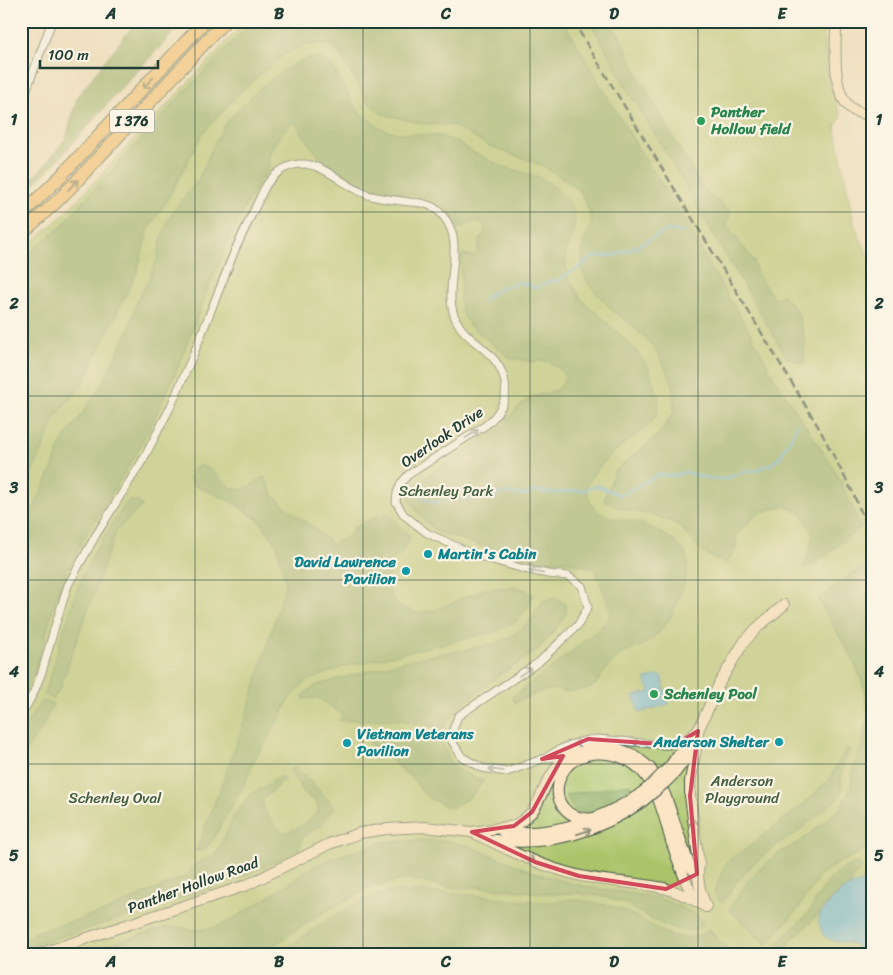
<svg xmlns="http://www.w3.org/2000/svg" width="893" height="975" viewBox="0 0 893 975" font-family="Sriracha,sans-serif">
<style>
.green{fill:#abc46a;stroke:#65804f}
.forest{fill:#88aa5e;stroke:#547449}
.water{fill:#5bb3d8;stroke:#3d7886}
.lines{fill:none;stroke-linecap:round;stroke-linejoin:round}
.stream{stroke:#5bb3d8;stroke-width:2.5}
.street-casing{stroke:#3e5549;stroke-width:9}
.secondary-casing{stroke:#3e5549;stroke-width:12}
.highway-casing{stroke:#3e5549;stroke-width:14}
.street{stroke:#fff;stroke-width:7}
.secondary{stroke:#fce5c4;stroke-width:10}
.highway{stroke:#f8bf6c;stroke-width:12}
.rail{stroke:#1f3d34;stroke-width:2.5;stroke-dasharray:8 4;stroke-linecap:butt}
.secondary-bridge-casing{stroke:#3e5549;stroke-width:12;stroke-linecap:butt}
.secondary-bridge{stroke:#fce5c4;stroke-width:10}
.oneway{stroke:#81784d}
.oneway2{stroke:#8f9e9a}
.oneway3{stroke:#8e917c}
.marked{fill:none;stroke:#d1495b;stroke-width:4;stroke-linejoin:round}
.grid{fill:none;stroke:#1f3d34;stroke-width:1;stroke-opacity:0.55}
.leisure-dot{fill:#2e9e5b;stroke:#fcf5e5;stroke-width:2}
.culture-dot{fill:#0f9aa8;stroke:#fcf5e5;stroke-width:2}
.labels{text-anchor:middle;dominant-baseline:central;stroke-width:4.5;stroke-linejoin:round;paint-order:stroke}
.shield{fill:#fcf5e5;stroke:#617469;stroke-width:1}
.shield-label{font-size:14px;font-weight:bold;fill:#1f3d34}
.leisure-label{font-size:15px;font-weight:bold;fill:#27864d;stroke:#fcf5e5;text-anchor:start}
.street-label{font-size:15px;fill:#1f3d34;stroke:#fcf5e5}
.park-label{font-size:15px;fill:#425f42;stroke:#fcf5e5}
.culture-label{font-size:15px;font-weight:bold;fill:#0d838f;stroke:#fcf5e5;text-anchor:start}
.neatline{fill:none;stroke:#1f3d34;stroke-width:2}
.grid-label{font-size:16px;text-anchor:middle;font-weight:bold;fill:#1f3d34}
</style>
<rect width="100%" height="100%" fill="#fcf5e5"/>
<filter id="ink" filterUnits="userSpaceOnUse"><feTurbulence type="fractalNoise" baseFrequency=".02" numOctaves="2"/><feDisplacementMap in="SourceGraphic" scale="10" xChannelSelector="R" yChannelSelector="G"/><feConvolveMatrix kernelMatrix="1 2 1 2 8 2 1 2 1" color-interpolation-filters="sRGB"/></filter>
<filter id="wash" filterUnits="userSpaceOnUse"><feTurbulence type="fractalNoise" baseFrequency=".0096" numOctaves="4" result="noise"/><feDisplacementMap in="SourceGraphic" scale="20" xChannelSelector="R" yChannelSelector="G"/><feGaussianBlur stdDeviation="1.12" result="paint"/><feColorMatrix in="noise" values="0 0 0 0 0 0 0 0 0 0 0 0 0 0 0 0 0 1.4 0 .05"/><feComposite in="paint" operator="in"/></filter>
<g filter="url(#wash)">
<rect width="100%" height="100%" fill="#eee0bf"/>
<path class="green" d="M246,21H822L828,76L841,118L835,126L854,224L872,264V954H21V252L64,214Z"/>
<g class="forest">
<path d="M137,21H184L117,93L55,163L21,196V177L27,183L45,165L66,138L77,98L103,63Z"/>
<path d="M253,21H563L638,148L684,218L709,265L751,334L775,379L836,472L861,527L815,564L803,567L809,552L813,534L801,513L784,506L760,512L736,535V549L726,564L704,553L677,524L653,515L619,508L604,500L615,471L659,434L674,412L672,380L654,347L632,325L614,312L588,283L583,272L582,248L592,222L586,202L580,191L561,177L541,165L489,146L452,125L425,124L382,114L368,102L341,55L328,44H306L284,54L240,92L202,134L170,195L148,230L137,272L82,385L56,415L39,458L21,494V259L61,227L79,206L151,128L228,46Z"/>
<path d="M589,21H609L620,36L642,83L702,188L730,211L727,226L754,261L756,273L774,299L783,295L797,311L805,339L804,364L787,358L702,215L665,150L628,91L603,44Z"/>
<path d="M308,58L322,59L330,63L335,70L352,102L361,114L382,129L397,133L440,136L458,142L469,150L501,166L536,176L551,184L560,192L571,205L575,221L572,240L566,251V266L570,281L582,300L624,338L635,349L648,367L659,399L657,415L646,428L612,453L595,472L586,487C588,496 590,505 597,511C604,517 627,521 637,523C652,527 681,541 686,556C690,567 686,579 682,589C677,600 674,614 666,624C656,636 646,646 630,650C617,654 610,665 602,675C600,678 598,682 596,684C588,691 572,691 563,692L558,689L541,691L515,703L512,697L558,663L608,621L611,610L595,569L566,561H541L502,552L438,532L423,519L413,505L406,490L492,433C496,429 501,426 505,423C513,414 520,404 530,398C544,391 561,395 565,377L560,369L547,361H538L533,362L510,358L470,326L462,314L460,299L462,254L473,256L478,252C478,248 478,244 480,240C483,235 485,232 485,226L481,222L474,221L462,228H458C441,190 420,198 385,191C371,188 358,183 346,176C339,172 331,168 326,164C314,153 304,134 293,121C284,131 271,144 269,157C268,161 269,165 269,169L261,178L237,222L210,283L176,372L150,427L136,454L86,535L71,563L55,601L41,652L34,673L21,699V534L50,474L63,440L81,416L102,384L130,327L137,302L148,281L157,260L161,240L169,218L183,199L198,180L215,142L227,121L260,88L289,67Z"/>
<path d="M200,465C205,467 210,469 214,472C224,481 231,494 247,488C253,485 258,480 264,477C270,484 270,494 278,500C296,517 315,525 332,545L351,535L354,528L378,515L387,513C394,522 404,528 410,538L402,553L388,563V580L391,597L400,607L416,613L435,610L484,589L513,587L524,589L533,594L530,604L517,621L497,631L343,667L306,681L289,699L280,718L257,755L243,786L213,839L205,850L196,851L224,779L248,710L286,583L277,545L260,521L233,502L194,485L189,477L194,468Z"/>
<path d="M133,500L143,505L131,516L116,532L69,662L60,689L53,699L44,694L51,675L61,638L80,582L95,551L111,525L128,501Z"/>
<path d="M872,562V844L864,850L835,865L820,875L798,909L766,945L729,910L748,881L765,864L779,853L801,841L841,808L851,787L853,769L862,746L868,718L865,693L862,681L850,654L824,610L818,599L850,575Z"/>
<path d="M556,598L565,604L566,614L553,632L539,649L490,682L457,710L442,729C423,724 403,719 383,719C369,720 354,721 340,720L342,714L318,698L303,699L305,693L317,685C354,675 390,664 428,656C456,650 488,650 513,635C527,626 536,615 543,601Z"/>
<path d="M42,700L53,704C44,725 37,738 21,754V732Z"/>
<path d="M395,729C408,731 429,734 439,742C444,745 445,750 447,755C454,771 468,776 484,780L471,796L451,808L428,798L420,789L414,779L399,768L384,752L371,746L369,740L381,732Z"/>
<path d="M848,748L849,751L842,768L841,792L837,799L793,835L778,844L754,863L737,882L722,903L714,893L725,865L732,858L746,849L811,798L820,788L829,780L844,752Z"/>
<path d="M291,768L298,769L335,807L322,824L303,837L299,849L264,867L224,884L116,920L21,949V941L39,931L104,912L186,876L195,864L209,858L218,852L234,816L249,796L280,777L283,779V781L263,799C261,812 275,824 284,833C298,830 309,821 319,811L316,802L307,796L290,772Z"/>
<path d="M629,784L636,791C621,800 591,823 574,809C570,806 568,799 566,795Z"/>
<path d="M424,840L449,841L472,847L536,873L570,883L589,887L660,898L691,912L703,921L700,927L694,930H680L666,926L648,917L624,903L601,896L576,893L556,894L542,893L482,887L451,888L409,879L391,882L372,887L352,897L324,912L260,954H77L160,929L175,927L193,930L210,929L226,923L267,898L309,869L336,857L382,842Z"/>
<path d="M856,863L860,864L862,866C860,873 852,876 851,882L852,884L831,899L812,921L790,941L786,949H779L777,944C788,933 801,922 810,910C813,907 814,903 816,899C827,882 836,869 856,863Z"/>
<path d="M410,891L485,896L508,900L530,901L551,902L575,899L611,906L629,913L660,930L668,934L680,937H691L703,934L710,929L718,940L733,954H278C309,934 350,900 386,893C394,891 402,891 410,891Z"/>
</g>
<g class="water">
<path d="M661,675L669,704L639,713L633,696L650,692L645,679Z"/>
<path d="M872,878V938L861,948H858L854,944L834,941L827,938L822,934L821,929L819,923V915L832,900L843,890L856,884Z"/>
</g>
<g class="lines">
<g class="stream">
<path d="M483,300L499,289L520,282L536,288L551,280L556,282L569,273L579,268L592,257L615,255L636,247L667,230L684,232"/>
<path d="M420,497L434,503L449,500L480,499L502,493L525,495L534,491L554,493L584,490L598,486L620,495L639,486L659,474L674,476L685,472L706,478L725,479L744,472L758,470L764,466H769L780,457L798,424"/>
<path d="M849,954L858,948"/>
<path d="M867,954L872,949"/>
</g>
</g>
</g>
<g filter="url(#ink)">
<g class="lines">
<g class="street-casing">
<g id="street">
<path d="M21,105L52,21"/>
<path d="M21,716L34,692L42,672L55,626L68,585L96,535L144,458L170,408L194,353L235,250L264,189C271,176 284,165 300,164C326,163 346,189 371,196C384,199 396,200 409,202C416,202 424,203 431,206C436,208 440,212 443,216C467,243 443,284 454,315C464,344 499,348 505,383C508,401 499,414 486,425L408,475L401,483L397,493L396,502L404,515L427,533L475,555L524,569L548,574L568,576L582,586L588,607L578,625L539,662L458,716L450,738L462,757L482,768L507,772L542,759L566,755"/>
<path d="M547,757C562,747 580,740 598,739L666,745L681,743L686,740"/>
</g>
</g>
<g class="secondary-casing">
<g id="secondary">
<path d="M835,21L836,25C836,53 828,117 872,114"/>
<path d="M696,749L690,781V796L699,865C696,880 701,893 706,907"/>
<path d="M670,766L690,737L698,731"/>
<path d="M675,773L692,751L698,741V731L720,682L744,642L758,627L784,605"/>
<path d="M596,818C535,825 550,735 620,757C655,769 662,810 671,841C678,861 685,882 695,901"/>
<path d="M502,831C551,837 597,821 637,796"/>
<path d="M472,832C506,849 540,866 577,875C606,882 635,882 664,888C678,892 693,899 706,907"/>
<path d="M495,840C548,847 599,832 642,802"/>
<path d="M39,954L247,885L329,844L360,833L387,829L424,827L472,832L514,826L523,820L532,812L537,804L548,781L558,765L562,759L567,755L577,751L595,747L615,748L624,751L634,755L650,768L661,785L666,797L690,867L697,874"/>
</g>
</g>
<g class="highway-casing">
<g id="highway">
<path d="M21,215L61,176L205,21"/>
<path d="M21,234L55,203L72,186L225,21"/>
</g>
</g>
<use href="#street" class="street"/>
<use href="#secondary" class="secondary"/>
<use href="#highway" class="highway"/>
<path class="rail" d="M573,21L819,428L852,491L872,537"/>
<g class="secondary-bridge-casing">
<g id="secondary-bridge">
<path d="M637,796L649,787L670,766"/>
<path d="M642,802L665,783L675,773"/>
</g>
</g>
<use href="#secondary-bridge" class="secondary-bridge"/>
</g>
<defs><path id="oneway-shaft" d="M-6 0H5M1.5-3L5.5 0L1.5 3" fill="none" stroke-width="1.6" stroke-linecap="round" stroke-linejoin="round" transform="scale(1.25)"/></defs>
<g class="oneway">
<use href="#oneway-shaft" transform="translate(148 83) rotate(133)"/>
<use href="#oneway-shaft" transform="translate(73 185) rotate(-46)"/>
</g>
<g class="oneway2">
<use href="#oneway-shaft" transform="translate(472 434) rotate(-32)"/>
<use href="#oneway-shaft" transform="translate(536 572) rotate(-168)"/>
<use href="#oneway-shaft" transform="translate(525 672) rotate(-34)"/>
<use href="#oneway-shaft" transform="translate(581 742) rotate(164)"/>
<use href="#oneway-shaft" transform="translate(640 743) rotate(-174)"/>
<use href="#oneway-shaft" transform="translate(496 770) rotate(-172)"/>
</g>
<g class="oneway3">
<use href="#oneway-shaft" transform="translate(694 826) rotate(-97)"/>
<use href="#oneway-shaft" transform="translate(584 832) rotate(-18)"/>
<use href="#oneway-shaft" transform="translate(528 859) rotate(24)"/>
</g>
</g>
<path d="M0 0H893V975H0ZM698,731L690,796L697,874L666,889L579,876L535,862L472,832L514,826L532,812L563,756L542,759L588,739L675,745Z" fill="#eee0bf" fill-opacity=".55" fill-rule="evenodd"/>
<path class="marked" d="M698,731L690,796L697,874L666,889L579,876L535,862L472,832L514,826L532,812L563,756L542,759L588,739L675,745Z"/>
<path class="grid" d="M195,21V954M363,21V954M530,21V954M698,21V954M21,212H872M21,396H872M21,580H872M21,764H872"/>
<g class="leisure-dot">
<circle cx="701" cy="121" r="5"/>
<circle cx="654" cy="694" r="5"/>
</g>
<g class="culture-dot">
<circle cx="428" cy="554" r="5"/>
<circle cx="406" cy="571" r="5"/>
<circle cx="779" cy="742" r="5"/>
<circle cx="347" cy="743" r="5"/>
</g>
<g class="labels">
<rect class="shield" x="109.5" y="109.5" width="45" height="23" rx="4"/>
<g class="shield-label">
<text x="132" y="121">I 376</text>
</g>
<g class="leisure-label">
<text x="711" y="112">Panther<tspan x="711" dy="17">Hollow field</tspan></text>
<text x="664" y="694">Schenley Pool</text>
</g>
<g class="street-label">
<text transform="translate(442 437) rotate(-34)">Overlook Drive</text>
<text transform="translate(193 885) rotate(-20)">Panther Hollow Road</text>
</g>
<g class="park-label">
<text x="446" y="491">Schenley Park</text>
<text x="742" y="781">Anderson<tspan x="742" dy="17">Playground</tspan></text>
<text x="115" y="798">Schenley Oval</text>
</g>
<g class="culture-label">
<text x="438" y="554">Martin's Cabin</text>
<text x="396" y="562" text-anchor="end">David Lawrence<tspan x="396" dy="17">Pavilion</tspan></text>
<text x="357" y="734">Vietnam Veterans<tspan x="357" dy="17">Pavilion</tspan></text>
<text x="769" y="742" text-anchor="end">Anderson Shelter</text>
</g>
</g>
<rect width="893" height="975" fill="none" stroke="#fcf5e5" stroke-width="55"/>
<path d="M40 60v8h118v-8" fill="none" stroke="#1f3d34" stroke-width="2.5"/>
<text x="48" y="60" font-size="15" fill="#1f3d34" stroke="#fcf5e5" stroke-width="4" paint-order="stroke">100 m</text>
<rect x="28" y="28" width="838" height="920" class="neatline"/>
<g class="grid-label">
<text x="111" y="19">A</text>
<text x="279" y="19">B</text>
<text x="446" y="19">C</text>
<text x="614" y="19">D</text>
<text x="782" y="19">E</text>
<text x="14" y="125">1</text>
<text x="879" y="125">1</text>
<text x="14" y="309">2</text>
<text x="879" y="309">2</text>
<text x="14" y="493">3</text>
<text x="879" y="493">3</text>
<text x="14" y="677">4</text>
<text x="879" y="677">4</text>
<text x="14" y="861">5</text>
<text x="879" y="861">5</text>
<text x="111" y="967">A</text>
<text x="279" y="967">B</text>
<text x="446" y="967">C</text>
<text x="614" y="967">D</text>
<text x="782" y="967">E</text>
</g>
</svg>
